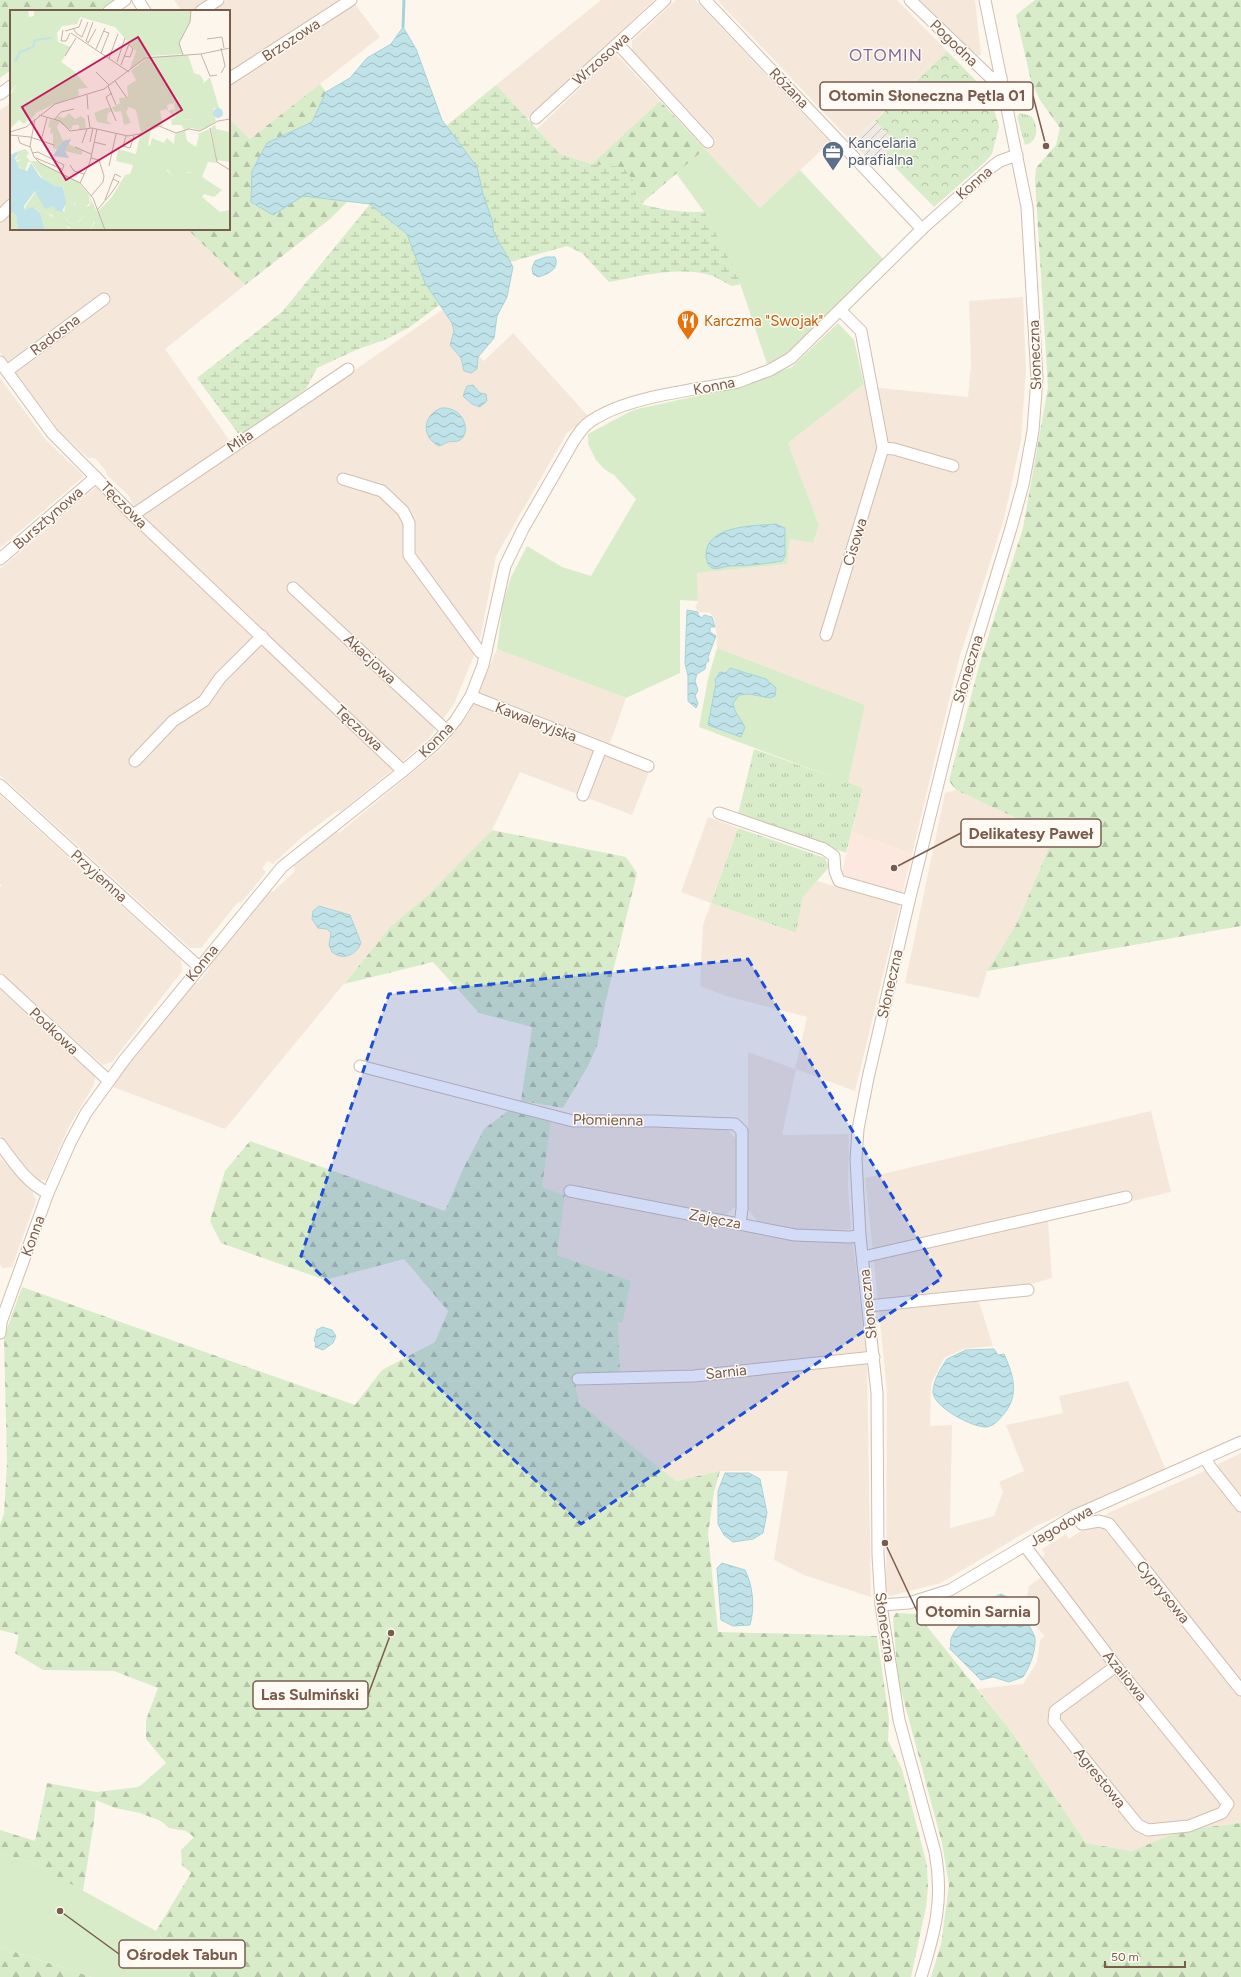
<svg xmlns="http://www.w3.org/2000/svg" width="1241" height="1977" viewBox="0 0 1241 1977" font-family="Figtree,sans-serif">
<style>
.residential{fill:#f5e8da}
.commercial{fill:#fde8e0}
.industrial{fill:url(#industrial-furrows)}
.grass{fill:url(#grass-tufts)}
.forest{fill:url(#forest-firs)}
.wetland{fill:url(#wetland-marsh)}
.park{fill:url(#park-crowns)}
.garden{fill:#d8ecc9}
.water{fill:url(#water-waves);stroke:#a5d3da}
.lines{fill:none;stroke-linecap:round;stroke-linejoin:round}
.stream{stroke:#a5d3da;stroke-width:3}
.minor-casing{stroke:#d1beb0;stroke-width:13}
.minor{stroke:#fff;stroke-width:11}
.marked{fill:#1d4ed8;fill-opacity:0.2;stroke:#1d4ed8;stroke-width:3;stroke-dasharray:8 5;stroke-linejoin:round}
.labels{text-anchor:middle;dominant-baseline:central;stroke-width:3;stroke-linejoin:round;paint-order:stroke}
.street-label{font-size:15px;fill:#7a5c4d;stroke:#fffaf3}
.service-label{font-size:15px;fill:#4e5e75;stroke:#fffaf3;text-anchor:start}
.food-label{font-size:15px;fill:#c56008;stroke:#fffaf3;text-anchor:start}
.quarter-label{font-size:17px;letter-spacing:1px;fill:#846695;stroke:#fffaf3}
.inset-river{fill:none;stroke:#bfe3e8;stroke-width:2}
.inset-road{fill:none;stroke:#c5b3a7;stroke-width:1}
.view{fill:#c2185b;fill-opacity:0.15;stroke:#c2185b;stroke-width:2}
.inset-edge{fill:none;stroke:#7a5c4d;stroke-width:2}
.leader{fill:none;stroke:#7a5c4d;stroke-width:1.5}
.callout-dot{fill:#7a5c4d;stroke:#fffaf3;stroke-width:1.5}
.callout{fill:#fffaf3;stroke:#7a5c4d;stroke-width:1.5}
.callout-label{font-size:16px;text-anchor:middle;font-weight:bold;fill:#7a5c4d}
</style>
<defs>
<pattern id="industrial-furrows" width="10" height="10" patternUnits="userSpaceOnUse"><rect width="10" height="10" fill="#efe9e4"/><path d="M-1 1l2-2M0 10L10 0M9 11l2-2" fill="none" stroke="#c7c0bb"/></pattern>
<pattern id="grass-tufts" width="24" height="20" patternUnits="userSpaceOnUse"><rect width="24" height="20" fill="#d8ecc9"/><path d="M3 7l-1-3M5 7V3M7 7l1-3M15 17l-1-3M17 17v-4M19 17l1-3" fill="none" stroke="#b4c2a5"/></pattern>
<pattern id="forest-firs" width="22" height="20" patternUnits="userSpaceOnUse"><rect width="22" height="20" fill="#d8ecc9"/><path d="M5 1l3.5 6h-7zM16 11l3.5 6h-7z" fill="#b4c2a5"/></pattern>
<pattern id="wetland-marsh" width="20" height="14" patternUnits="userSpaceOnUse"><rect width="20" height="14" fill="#d8ecc9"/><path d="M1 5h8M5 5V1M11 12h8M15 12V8" fill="none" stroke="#b4c2a5"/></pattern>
<pattern id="park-crowns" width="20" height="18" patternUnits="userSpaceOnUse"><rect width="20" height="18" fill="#d8ecc9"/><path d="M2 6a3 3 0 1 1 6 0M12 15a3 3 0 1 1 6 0" fill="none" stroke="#b4c2a5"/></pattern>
<pattern id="water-waves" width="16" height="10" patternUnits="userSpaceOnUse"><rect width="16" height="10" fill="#bfe3e8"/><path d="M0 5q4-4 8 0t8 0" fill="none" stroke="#a0bbbe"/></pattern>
</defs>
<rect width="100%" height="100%" fill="#fdf6ec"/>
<g class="residential">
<path d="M174,0H212L194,11H182Z"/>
<path d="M227,0H345L229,75V11H210Z"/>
<path d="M601,0H654L527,119L496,85Z"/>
<path d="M676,0H695L830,142L760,208L705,149L716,140L632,50V41Z"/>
<path d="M717,0H897L947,51L852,142Z"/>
<path d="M919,0H975L981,55L977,56Z"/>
<path d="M354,3L380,37L250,139L229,119V83Z"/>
<path d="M616,54L660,101L592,164L560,154L537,129Z"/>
<path d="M11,103V229H187L245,285L165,349L237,451L442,310L452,323L454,331L450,345L461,358L479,356L484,361L513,333L588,416L567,433L496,556L480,639L475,640V653L454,704L430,737L402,762L139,518L129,496L107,475L106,471L95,458H88L59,431L0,352V110Z"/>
<path d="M1023,297L1026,370L1021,440L1004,519L959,659L912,854L852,832L863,788L848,783L865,705L717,648V637L714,618L710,613L700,612L695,608L698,601L697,573L787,564L790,539L813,543L819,525L788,443L864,384L881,388L968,397L971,365L969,301Z"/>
<path d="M0,378L46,440L84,476L0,548Z"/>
<path d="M96,487L396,767L340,812L338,810L301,838L273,864L268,861L262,868L266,872L241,903L238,902L201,948H190L0,775V569Z"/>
<path d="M497,649L626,698L610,743L653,762L632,815L520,772L492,830L428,895L392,925L225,1129L110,1086L193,982L198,983L209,969L210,961L268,892L274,891L295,871L294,866L335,831L339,833L442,748L469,713Z"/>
<path d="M956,790L1054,836L1016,925L987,971L979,998L905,983L945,793Z"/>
<path d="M0,795L181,960L182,971L112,1062L103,1065L0,972V887L2,885L0,884Z"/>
<path d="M708,817L738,828L711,903L795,933L803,897L817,881L900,905L855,1091L796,1069L782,1135L849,1134L848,1187L851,1229L808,1231L758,1222L748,1209V1052L795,1069L807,1017L726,996L700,986L703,925L711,903L681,892Z"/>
<path d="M0,989L95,1076L94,1085L68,1128L46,1180H39L17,1158L0,1135Z"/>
<path d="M1151,1111L1171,1192L1048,1221L1052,1278L1028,1285L878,1301L865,1178Z"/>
<path d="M551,1122L575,1128L658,1127L728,1130L735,1138V1207L725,1216L567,1185L565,1195L702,1222L802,1239L853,1243L866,1352L692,1372L620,1375L618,1322H623L631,1281L557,1255L565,1195L542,1187Z"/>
<path d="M0,1158L32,1191L36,1200L12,1267L2,1268L0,1265Z"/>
<path d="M978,1299L993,1346L964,1349L944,1358L931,1384L930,1426L952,1425L950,1528L994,1516L1003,1492L999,1482L1024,1471L1006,1425L1063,1413L1059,1396L1128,1381L1166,1470L1036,1526L941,1583L890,1596L886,1593L887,1392L879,1310Z"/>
<path d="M867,1362L871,1597L804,1575L774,1560L788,1471H720L676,1481L579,1403L575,1383L687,1378L693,1383Z"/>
<path d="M1241,1453V1823L1182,1830L1132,1851L1086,1843L1011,1731L978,1689L1023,1684L1037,1662L1040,1640L1045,1636L1039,1630L1030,1616L1026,1600L1029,1586L1043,1576L1044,1565L1042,1559L1045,1554L1042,1549L1066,1534L1069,1539L1110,1512L1200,1473Z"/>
</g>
<path class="commercial" d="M852,832L912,854L902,893L841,875Z"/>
<path class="industrial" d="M875,121L897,144L873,165L852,142Z"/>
<g class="grass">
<path d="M1020,113L1031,116C1039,125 1039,142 1025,145L1017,117Z"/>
<path d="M754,749L863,788L846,853L738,814Z"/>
<path d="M738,828L825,858L829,867L803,897L796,933L711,903Z"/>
</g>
<g class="forest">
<path d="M0,0H115L99,11H11V70L0,78Z"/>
<path d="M1035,0H1241V926L987,971L1016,925L1054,836L956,790L949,781L980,662L1023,528L1048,387L1035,180L1036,168L1056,145L1060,128L1040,100L1031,81L1016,15Z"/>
<path d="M320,84L326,92L312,122L267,143L273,215L303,196L348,201L330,219L245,285L187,229H229V119L250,139Z"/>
<path d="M660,101L705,149L641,204L637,199L633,180L592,164Z"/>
<path d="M492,830L626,857L637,873L606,1000L597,1046L588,1066L563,1108L521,1101L532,1027L479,1013L433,962L344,984L392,925L428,895Z"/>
<path d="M509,1110L551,1122L542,1187L565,1195L557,1255L631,1281L623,1322H618L620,1375L575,1383L579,1403L676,1481L720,1471L714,1492L708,1534L718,1632L877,1636L889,1718L888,1741L902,1769L927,1865L928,1888L926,1907L911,1977H190L156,1931L191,1873L182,1865L181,1850L194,1837L186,1831L169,1828L161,1821L140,1813L115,1808L96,1800L94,1821L83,1891L31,1862L0,1853V1830L35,1841L47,1783L96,1792L139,1787L166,1763L146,1739V1720L158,1688L114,1671L43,1670L15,1653L19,1635L0,1630V1525L4,1514L7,1462L4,1337L22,1287L355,1405L382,1370L435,1342L448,1311L404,1259L325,1280L221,1243L210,1221L225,1171L250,1141L445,1211L463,1169L484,1129Z"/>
<path d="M896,1613L917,1614L1011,1731L1086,1843L1132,1851L1182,1830L1241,1823V1977H931L941,1944L949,1885L942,1843L898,1679L893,1618Z"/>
<path d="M0,1947L92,1977H0Z"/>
</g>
<g class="wetland">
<path d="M496,85L560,154L592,164L623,167L633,180L637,199L641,204C667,211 694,215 721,209L757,270L741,284L732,286C725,283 717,277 710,275C680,266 639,276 609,282L582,253L567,246L510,262L494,233L492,220L483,194L446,126Z"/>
<path d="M370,204L407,234L425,283L439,305L410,327L387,339L356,350L317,368L306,389L240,436L197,378L282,312Z"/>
</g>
<path class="park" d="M947,51L990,95L999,127L992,154L986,161L934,207L884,156L896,143L875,121Z"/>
<g class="garden">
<path d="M705,149L760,208L800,170L884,260L784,356L767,364L737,274L705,213L676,173Z"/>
<path d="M838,323L854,340L864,384L788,443L819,525L813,543L790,539L787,564L697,573L698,601L680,600V673L626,698L497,649L503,604L511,577L527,546L562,567L591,576L636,499L614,475L604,469L596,460L588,444V434L633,410L733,388L792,367Z"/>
<path d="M717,648L865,705L848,783L699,727L708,679Z"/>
<path d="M0,1853L31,1862L156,1931L190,1977H92L0,1947Z"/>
</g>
<g class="water">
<path d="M403,27L416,49L442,120L477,167L483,194L492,220L494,233L513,267L507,297L497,316L494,338L478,357L477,369L471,373L464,371L461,358L450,345L454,331L452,323L425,283L407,234L370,204L303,196L273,215L251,202L252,171L267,143L312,122L326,92L350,78L367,58L391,44Z"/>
<path d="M546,257H555C560,269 548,274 538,277L533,274L532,268L535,261Z"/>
<path d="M473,385L480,393L486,394L487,401L480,407L472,404L463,396L467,386Z"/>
<path d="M441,408C466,406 472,436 458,441C455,442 451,441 448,442C445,443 443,445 439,446C421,437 422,416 441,408Z"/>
<path d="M776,524L785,528V556L782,561C764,564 748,566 730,566C724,566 718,570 712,568C708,566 706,560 706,555C706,525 754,526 776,524Z"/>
<path d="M687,610L698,612V615L702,618L704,615L712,617L715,627H710V632L716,636L708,657L709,661L706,663L705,669L697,674L695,681L698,690L695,696L698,703L696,708L688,701V676L685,663Z"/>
<path d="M730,668L766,679L776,688L775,696L770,698L749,694L739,695L733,703L735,711L745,727L741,737L708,725L716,683L715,680L720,672L726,673Z"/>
<path d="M319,906L350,915L361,943C356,955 343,961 332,952L329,945L331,933L327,929L318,928L312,919L313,911Z"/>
<path d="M322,1327L332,1330L336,1336L333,1343L323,1350L315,1347L316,1343L314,1341L317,1330Z"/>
<path d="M994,1349L998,1355L1004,1354C1014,1376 1020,1397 1002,1416C998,1421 993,1426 987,1427C973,1428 933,1407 933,1392C933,1381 941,1368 947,1359L966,1350Z"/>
<path d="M725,1473H749L760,1479L767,1513L763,1533L753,1539L733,1542L724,1535L718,1524V1491Z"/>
<path d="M722,1563L745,1570C753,1586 755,1607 750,1625L733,1626L721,1620L717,1568Z"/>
<path d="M1001,1594L1016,1601C1019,1613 1033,1629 1035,1638C1036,1651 1030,1666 1023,1677L1009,1682L993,1677L981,1680L950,1649C951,1646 950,1642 951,1639C955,1624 987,1600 1001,1594Z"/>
</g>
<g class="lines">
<path class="stream" d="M403,27L404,0"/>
<g class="minor-casing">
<g id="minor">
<path d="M138,0L145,11"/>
<path d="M705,0L922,229"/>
<path d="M910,0L991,78L1001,77"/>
<path d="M109,11L125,0"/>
<path d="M201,11L218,0"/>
<path d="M618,44L708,142"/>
<path d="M229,79L351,0"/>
<path d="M0,94L11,86"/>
<path d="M536,118L665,0"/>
<path d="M0,216L11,205"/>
<path d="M0,362L52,433L133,515L403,771"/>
<path d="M7,371L104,299"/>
<path d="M883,448L894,449L953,466"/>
<path d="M343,479L382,491L403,511L409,523V555L480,652L486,653"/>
<path d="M133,515L348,369"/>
<path d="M0,559L96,477"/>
<path d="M293,588L447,731"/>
<path d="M826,635L883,448L861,331L840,310"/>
<path d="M471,696L648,766"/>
<path d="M135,761L173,721L204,701L220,678L262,636"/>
<path d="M0,785L199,967"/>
<path d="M583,795L601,748"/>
<path d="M719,813L824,849L834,856L835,871L839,881L909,901"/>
<path d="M0,980L109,1081"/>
<path d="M360,1066L573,1121H654L735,1124L742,1131V1209L740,1224"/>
<path d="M0,1144C14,1163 27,1183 48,1193"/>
<path d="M570,1191L795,1235L849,1237L860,1236"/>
<path d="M863,1257L1126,1197"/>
<path d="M868,1306L1028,1290"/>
<path d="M0,1333L1,1322L9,1300L48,1193L70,1143L86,1113L125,1059L282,867L403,771L435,744L456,720L471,696L483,665L505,566L523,529L573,442C578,434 583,426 591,421C628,396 694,390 738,382L770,370L791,358L922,229L993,166L1000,161L1017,155"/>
<path d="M578,1379L694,1376L874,1357"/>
<path d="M1205,1458L1211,1468L1241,1506"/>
<path d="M1076,1515L1082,1524L1099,1521L1109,1524L1241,1690"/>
<path d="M1025,1546L1116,1666L1228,1804L1222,1813L1189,1826L1148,1830L1138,1825L1054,1721L1055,1711L1116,1666"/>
<path d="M881,1605L909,1603L950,1590L1076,1515L1241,1442"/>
<path d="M921,1977C935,1932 944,1899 935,1852L899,1720L881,1605L878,1555L877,1393L860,1236L856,1159L858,1129L868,1078L909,901L960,695L1011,528L1023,485L1033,431L1037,378L1027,207L985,0"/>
</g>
</g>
<use href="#minor" class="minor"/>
</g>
<path class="marked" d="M748,959L942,1278L581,1524L301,1256L389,994Z"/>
<defs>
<g id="office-pin" transform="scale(1.15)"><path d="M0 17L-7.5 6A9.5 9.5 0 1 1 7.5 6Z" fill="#5c6f8a" stroke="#fffaf3"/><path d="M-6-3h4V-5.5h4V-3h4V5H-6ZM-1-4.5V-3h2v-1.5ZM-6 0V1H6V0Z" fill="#fff"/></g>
<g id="restaurant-pin" transform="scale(1.15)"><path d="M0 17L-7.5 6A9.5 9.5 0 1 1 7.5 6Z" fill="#e8710a" stroke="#fffaf3"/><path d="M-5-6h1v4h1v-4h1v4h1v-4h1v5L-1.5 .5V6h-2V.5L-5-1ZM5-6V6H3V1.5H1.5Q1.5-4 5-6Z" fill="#fff"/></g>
</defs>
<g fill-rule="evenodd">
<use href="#office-pin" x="833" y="152"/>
<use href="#restaurant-pin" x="688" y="321"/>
</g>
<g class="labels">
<g class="street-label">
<text transform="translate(291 40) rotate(-33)">Brzozowa</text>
<text transform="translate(954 43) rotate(44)">Pogodna</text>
<text transform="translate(601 59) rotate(-42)">Wrzosowa</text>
<text transform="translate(789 88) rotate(46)">Różana</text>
<text transform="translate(974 183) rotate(-41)">Konna</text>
<text transform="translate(55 335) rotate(-37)">Radosna</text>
<text transform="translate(1035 355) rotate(-92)">Słoneczna</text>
<text transform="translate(714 386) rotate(-11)">Konna</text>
<text transform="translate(240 441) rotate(-34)">Miła</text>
<text transform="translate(124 505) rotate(45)">Tęczowa</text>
<text transform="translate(48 518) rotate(-41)">Bursztynowa</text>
<text transform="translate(855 542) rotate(-73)">Cisowa</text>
<text transform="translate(370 659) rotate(43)">Akacjowa</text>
<text transform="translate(968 669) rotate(-73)">Słoneczna</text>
<text transform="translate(536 722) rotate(21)">Kawaleryjska</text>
<text transform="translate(359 728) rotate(43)">Tęczowa</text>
<text transform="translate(436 740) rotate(-45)">Konna</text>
<text transform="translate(99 876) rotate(42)">Przyjemna</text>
<text transform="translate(202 963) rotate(-51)">Konna</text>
<text transform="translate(890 984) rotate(-77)">Słoneczna</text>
<text transform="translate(54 1031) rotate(43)">Podkowa</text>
<text transform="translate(608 1120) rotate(1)">Płomienna</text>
<text transform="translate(715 1219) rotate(11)">Zajęcza</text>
<text transform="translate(33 1236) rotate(-70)">Konna</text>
<text transform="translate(868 1304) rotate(-96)">Słoneczna</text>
<text transform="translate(726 1372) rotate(-6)">Sarnia</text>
<text transform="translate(1061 1526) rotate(-29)">Jagodowa</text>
<text transform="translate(1163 1592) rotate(51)">Cyprysowa</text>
<text transform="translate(885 1627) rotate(82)">Słoneczna</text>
<text transform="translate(1125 1676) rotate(51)">Azaliowa</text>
<text transform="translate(1100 1778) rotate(51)">Agrestowa</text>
</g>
<g class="service-label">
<text x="848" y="143">Kancelaria<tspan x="848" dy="17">parafialna</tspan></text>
</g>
<g class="food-label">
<text x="704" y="321">Karczma "Swojak"</text>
</g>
<g class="quarter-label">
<text x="886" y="55">OTOMIN</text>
</g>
</g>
<g transform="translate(10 10)">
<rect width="220" height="220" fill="#fdf6ec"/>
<path d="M0,0H18L19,7L24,6V0H181L180,11L169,33L172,44L137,46L119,61L126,41L105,17L70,7L67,14L52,16L47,23L48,32L61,37L51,52L64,61L78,78L68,79L69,86L42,95L26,103L21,110L14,106L10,99L0,108V86L11,95L6,75L0,83ZM166,45H178L184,63L190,65L194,71L193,74L200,67L209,98H204L203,101L206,111L196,118L190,120L182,118V109L172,110L167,87L164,93L157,95L158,101L164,99L166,109L156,99L150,101L153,116H145L131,123L126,100L119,97L116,102L121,113L114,115L111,101L105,102L102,98L110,93L109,88L118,87L117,76L126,70L121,61L138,47ZM96,98H101L102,101L98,103L97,111L102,115L87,112L84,103ZM205,114L206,119L220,122V152L207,150L201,118ZM199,119L207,153L198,152L192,167L212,180L204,187L194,184L192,187L210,202L220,200V220H80L85,212L81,204L75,205L67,213L60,214L54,205L55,196L62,192L67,198L79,196L81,192L78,185H66L64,182L57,184L53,177L45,176L33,169L21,152H18L15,162L5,153L16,146L20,151H27L67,171L79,185L87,202L102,187L115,165L120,164L122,159L123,155L106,151L108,139L126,144L130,125L141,120L138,135L140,136L142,128L154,133L157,128L164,134L165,124L175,121L177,131L186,137L189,125L176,120L188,124ZM159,146L176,155L182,163H178L165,152L162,154V165L157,161ZM26,181L37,203L61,220H35L30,203L25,198L13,200ZM0,201L6,205L8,220H0Z" fill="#d8ecc9" fill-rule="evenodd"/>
<path d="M6,75L14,88L11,96L0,86ZM10,99L18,110L14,114L9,110L0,119V108ZM43,116L47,117L53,131L48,140L43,138ZM58,134L73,141L71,145L55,141ZM15,139L19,143L15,148L5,151L9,144L6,142ZM155,140L160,147L166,148L179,157L182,163L173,161L164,152L162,155L165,165L161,164L156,158ZM61,177L66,185L73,181L78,185L80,193L72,200L68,201L64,193L55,196L53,181L54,178L59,184ZM38,196H44L47,202L54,201L56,209L60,214L69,212L76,204H81L86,208L80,220H61L59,217L48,214L42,205L37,203L35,199Z" fill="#d8ecc9"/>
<path d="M167,87L172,110L183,109L182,118L174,120L171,115H162L161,109L166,108L164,93ZM59,103L65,109L71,106L75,109L76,118L69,120V115H63L61,120L45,110L48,106L54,108ZM40,109L50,112L42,124L40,123L41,118L38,117Z" fill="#d8ecc9"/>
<path d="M203 103a5 5 0 1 1 10 0a5 5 0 1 1-10 0ZM61,129L55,141L59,148L43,146L53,131ZM6,142L9,143L5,148L9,158L17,161L21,153L30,167L45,176L53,177L56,193L52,202L46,201L44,196L35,199L25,181L14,196V200L23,197L30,203L35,220H8L6,205L0,201V145Z" fill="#bfe3e8"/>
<path class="inset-river" d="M5,52L10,42L23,37L25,30L42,28"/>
<path class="inset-road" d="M63,18L66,23L72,27L78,12M53,20L51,31H56L60,23M55,21L69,17L72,9M61,23L119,62M197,29L212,27L214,38M78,33L86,19M79,33L76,31L83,12M86,39L95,18M91,43L99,23L93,21M191,44L200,66L207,65M173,45L169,33L180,12L181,0M55,46L66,28M99,48L108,24M107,52L115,28M111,55L119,34L123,39L120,47L114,46M86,62L99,75M211,63L215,56L211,38M105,71L117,88M98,76L106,95M102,83L96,87L106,111M77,85L78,99M29,105L50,111L60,121L82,118L118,126L134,123L149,116L166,123L179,119L190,121L208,111L220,109M78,105L80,118M25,109L20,136L24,147L30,153L70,173L83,188L95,220M44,110L51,102L64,99M200,118L207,152L220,160M0,122L16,117L45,94L94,79L135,48L191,44L220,38M0,125L20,127L44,135M116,126L113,136L120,138L124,126M8,127L10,133L20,137M31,131L37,108M80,132L83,118M84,132L96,135M72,133L77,119M65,137L81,144M23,143L28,142L54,155L51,163M26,148L52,159M81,148L89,150L94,166L93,172L81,186M60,155L64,161L74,164M99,156L106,124M103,169L105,164L111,167M70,173L80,152L87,119M87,200L100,185L109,172L103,169L95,190"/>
<path class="view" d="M128,27L172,100L56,170L12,97Z"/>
<rect width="220" height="220" class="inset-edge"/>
</g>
<path class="leader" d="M1046 146L1033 96M894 868L961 833M885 1543L917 1611M391 1633L368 1695M60 1911L119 1954"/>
<g class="callout-dot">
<circle cx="1046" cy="146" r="4"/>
<circle cx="894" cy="868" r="4"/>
<circle cx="885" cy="1543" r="4"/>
<circle cx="391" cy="1633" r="4"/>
<circle cx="60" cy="1911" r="4"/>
</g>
<g class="callout">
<rect x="820" y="82" width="213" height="28" rx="4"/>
<rect x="961" y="819" width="140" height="28" rx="4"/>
<rect x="917" y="1597" width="122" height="28" rx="4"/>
<rect x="253" y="1681" width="115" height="28" rx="4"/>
<rect x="119" y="1940" width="126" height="28" rx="4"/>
</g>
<g class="callout-label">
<text x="927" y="101">Otomin Słoneczna Pętla 01</text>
<text x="1031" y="839">Delikatesy Paweł</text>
<text x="978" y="1617">Otomin Sarnia</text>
<text x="310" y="1700">Las Sulmiński</text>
<text x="182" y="1960">Ośrodek Tabun</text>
</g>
<path d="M1105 1961v6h80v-6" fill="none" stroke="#7a5c4d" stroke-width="2"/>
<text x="1111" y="1961" font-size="12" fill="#7a5c4d" stroke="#fffaf3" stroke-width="3" paint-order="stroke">50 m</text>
</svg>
